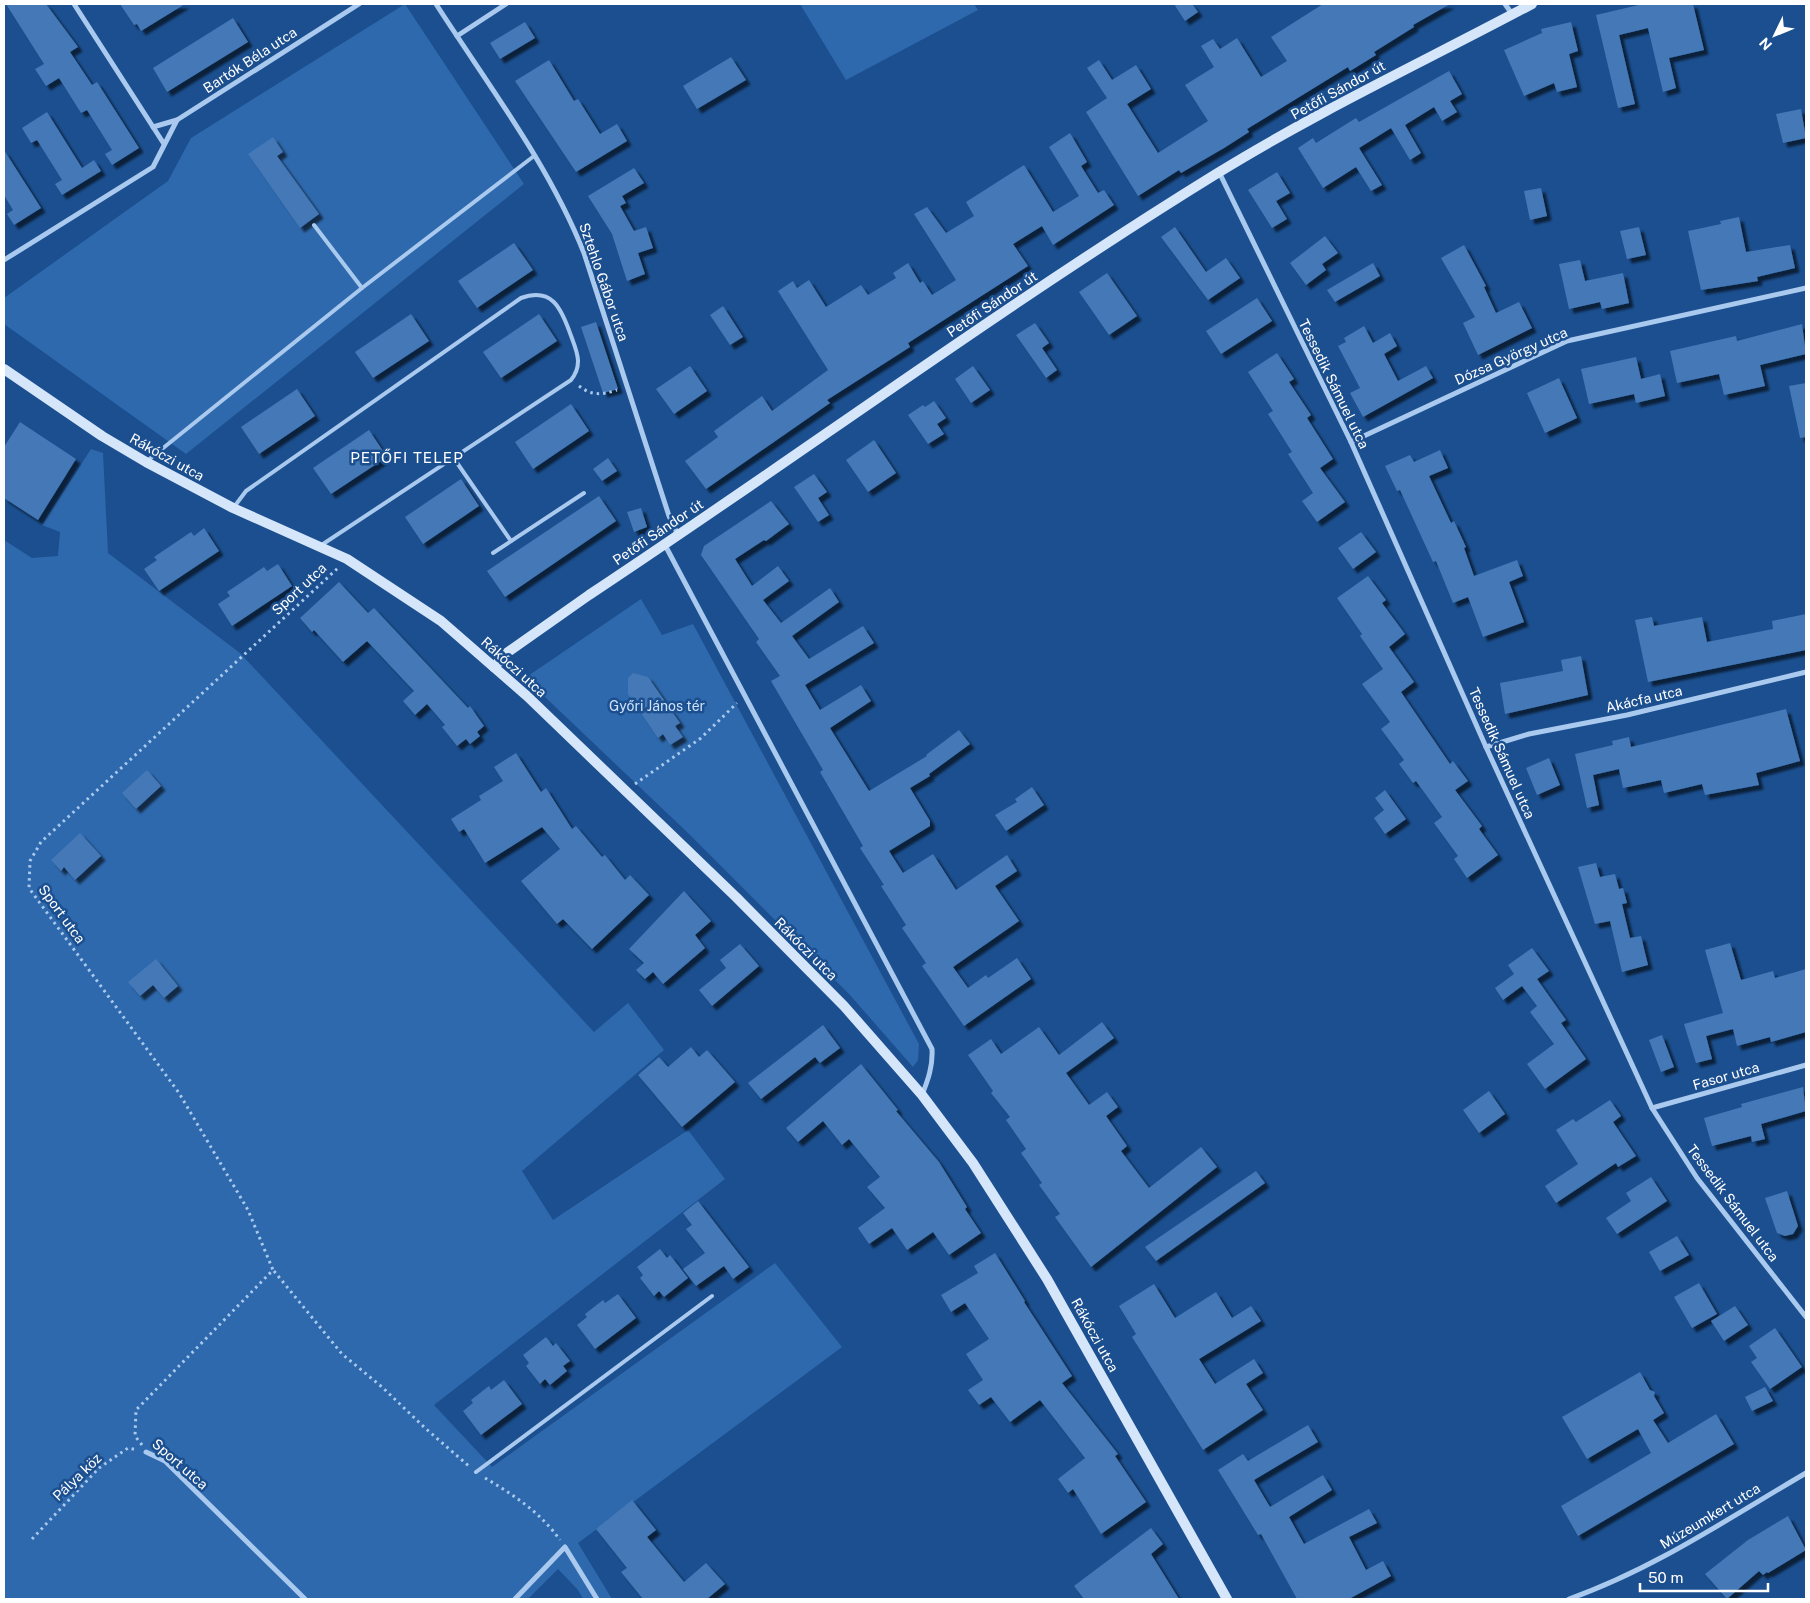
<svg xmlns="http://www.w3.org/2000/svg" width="1810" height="1603" viewBox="0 0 1810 1603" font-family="'Public Sans',sans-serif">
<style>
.green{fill:#2e69ad}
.building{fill:#4478b7;filter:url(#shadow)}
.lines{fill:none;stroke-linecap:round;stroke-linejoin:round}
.path{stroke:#a9c9ee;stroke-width:3;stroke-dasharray:2.5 4;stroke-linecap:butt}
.lane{stroke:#a9c9ee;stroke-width:4}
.street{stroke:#a9c9ee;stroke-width:5}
.secondary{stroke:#d6e6fa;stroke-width:10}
.labels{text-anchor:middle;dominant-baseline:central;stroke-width:5;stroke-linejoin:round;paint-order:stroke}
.street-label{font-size:14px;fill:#fff;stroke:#1b4f8f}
.park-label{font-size:14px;fill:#cfe3fa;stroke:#1b4f8f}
.neighbourhood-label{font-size:15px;letter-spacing:1px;fill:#fff;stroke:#1b4f8f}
</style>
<defs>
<filter id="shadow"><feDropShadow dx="4.5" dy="4.5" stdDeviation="1" flood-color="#0009"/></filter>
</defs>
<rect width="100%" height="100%" fill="#1b4f8f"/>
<g class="green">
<path d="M405,4L524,184L186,454L4,324V298L168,181L191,138Z"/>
<path d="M800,4H974L978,10L846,80Z"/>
<path d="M91,449L103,453L108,553L240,653L594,1032L628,1003L664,1050L522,1171L553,1220L688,1130L725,1179L434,1405L492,1467L775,1263L842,1347L578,1543L612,1599H583L578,1590L558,1569L528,1599H4V540L32,558L58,556L60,532L42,525Z"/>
<path d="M641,599L662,635L693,624L919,1044L918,1060L913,1067L849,994L688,833L525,678Z"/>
</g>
<g class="building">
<path d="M6,4H46L78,47L70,52L92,85L97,82L139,148L112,165L105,154L112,150L87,110L81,113L59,78L46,86L35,69L44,64Z"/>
<path d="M120,4H185L141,31L137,24L134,25Z"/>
<path d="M1174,4H1192L1198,12L1185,21Z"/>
<path d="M1323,4H1450L1413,25L1414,27L1374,52L1376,55L1350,71L1348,67L1247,129L1249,132L1224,148L1181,173L1179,170L1138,196L1086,112L1107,98L1087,68L1099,60L1112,80L1136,65L1151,89L1127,104L1158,153L1208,121L1185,85L1214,67L1201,46L1213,39L1220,49L1237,38L1261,77L1287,61L1271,37Z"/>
<path d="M1643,4H1693L1704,50L1669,58L1676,88L1663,92L1648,28L1619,35L1635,104L1618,108L1596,15Z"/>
<path d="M233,18L248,42L167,92L153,68Z"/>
<path d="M525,22L535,38L500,59L490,43Z"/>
<path d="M1571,22L1578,51L1569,54L1577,87L1557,92L1554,83L1524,96L1504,50L1542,33L1541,29Z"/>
<path d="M731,57L746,80L697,109L683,86Z"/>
<path d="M549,60L574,101L578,99L600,134L617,124L627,141L576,172L515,81Z"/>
<path d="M1449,71L1462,94L1450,101L1457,112L1442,121L1434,107L1405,125L1421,153L1410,160L1391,128L1359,148L1382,185L1371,191L1356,167L1323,188L1298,148L1313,138L1316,143L1356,118L1359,122Z"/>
<path d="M1801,109L1806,138L1783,143L1776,114Z"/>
<path d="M47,112L82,168L94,160L101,171L62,195L55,184L62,180L37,140L31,143L22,128Z"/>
<path d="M1070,133L1087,162L1081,166L1098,193L1104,190L1114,205L1053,245L1042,226L1013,244L1028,266L908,343L910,347L827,400L830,403L706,489L685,461L718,437L714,431L762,396L772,411L828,370L778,291L793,281L797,288L809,280L826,307L861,285L868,295L896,278L893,273L908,263L920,283L923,281L932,295L956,280L914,214L927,207L946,233L974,216L966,202L1024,165L1053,212L1079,196L1049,147Z"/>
<path d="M273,137L283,152L277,156L319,214L300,228L248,154Z"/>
<path d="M4,150L41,208L14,225L7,214L13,210L4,195Z"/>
<path d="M634,168L644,183L622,196L626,203L620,206L634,231L646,227L653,248L638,253L645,274L627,281L612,234L588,196Z"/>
<path d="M1277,172L1290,193L1276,201L1287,219L1272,228L1248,190Z"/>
<path d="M1541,188L1547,216L1530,220L1524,191Z"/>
<path d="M1739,217L1746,252L1790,245L1795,268L1757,277L1758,281L1701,290L1688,231L1721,224L1720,221Z"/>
<path d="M1175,227L1206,272L1226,258L1240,278L1208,300L1161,237Z"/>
<path d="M1639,227L1646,255L1627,259L1620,231Z"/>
<path d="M1325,236L1338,253L1322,264L1326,270L1306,285L1290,263Z"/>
<path d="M514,243L533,270L477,308L458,281Z"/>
<path d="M1464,245L1486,286L1484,287L1496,313L1519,302L1532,328L1478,355L1463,323L1475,317L1441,258Z"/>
<path d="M1580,260L1585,281L1623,273L1629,303L1602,309L1600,302L1569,309L1559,264Z"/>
<path d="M1373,263L1380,276L1335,302L1327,290Z"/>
<path d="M1107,273L1137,316L1109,335L1079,292Z"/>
<path d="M1257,298L1272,321L1221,354L1206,331Z"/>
<path d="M723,306L743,337L730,345L710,315Z"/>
<path d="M411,314L429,341L373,378L355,352Z"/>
<path d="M539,314L557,341L501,378L483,352Z"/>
<path d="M596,322L618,389L603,393L581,327Z"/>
<path d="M1035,323L1049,343L1042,348L1057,370L1046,378L1016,335Z"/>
<path d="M1802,324L1806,354L1760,365L1765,386L1724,395L1719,374L1677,383L1670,351L1736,336L1737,341Z"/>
<path d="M1364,326L1373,343L1390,333L1397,346L1384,354L1398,381L1426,366L1433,378L1363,417L1350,393L1360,388L1338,346L1346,342L1344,338Z"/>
<path d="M1277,353L1294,379L1289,382L1311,415L1307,418L1333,459L1320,468L1345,502L1317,522L1302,501L1313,493L1288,454L1292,452L1268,414L1273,411L1248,372Z"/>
<path d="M1636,357L1641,379L1660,374L1665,396L1636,403L1634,394L1589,404L1581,369Z"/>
<path d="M690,366L707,391L674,414L656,389Z"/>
<path d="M973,366L990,390L971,403L955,379Z"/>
<path d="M1559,378L1577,418L1545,433L1527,393Z"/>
<path d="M1806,383V437L1800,438L1789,386Z"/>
<path d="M297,389L315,416L259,454L241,427Z"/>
<path d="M934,401L946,418L937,424L944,434L928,444L908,415L923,405L925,407Z"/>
<path d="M571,404L589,431L533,469L515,442Z"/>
<path d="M20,422L76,459L38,520L4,498V447Z"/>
<path d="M369,430L387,457L331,494L313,468Z"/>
<path d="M874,440L896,473L868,492L846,460Z"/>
<path d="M1440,450L1448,468L1429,476L1451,523L1454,521L1466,547L1464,548L1474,576L1517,560L1523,576L1509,582L1524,622L1483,637L1468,597L1453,603L1436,561L1433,562L1400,490L1397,491L1385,466L1410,455L1414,462Z"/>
<path d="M608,458L617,471L602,481L593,469Z"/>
<path d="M814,474L827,492L818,498L829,515L818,522L794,487Z"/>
<path d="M461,479L479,506L423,544L405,517Z"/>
<path d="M599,496L616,521L505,597L487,571Z"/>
<path d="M771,501L789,524L766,541L764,540L735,559L752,586L778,566L789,581L763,600L781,623L830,588L839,602L792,636L809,659L863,626L874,643L805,685L820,710L861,685L871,701L830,728L869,791L927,756L926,755L959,730L970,744L929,774L930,776L910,788L930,821V826L889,851L903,873L933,854L956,890L1007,855L1017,871L995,886L1019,921L953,967L968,988L986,975L988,978L1017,958L1031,979L964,1026L922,966L926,963L902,928L906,925L881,886L884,885L860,848L863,846L820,772L823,770L771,681L780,676L756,642L759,639L701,555L704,546Z"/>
<path d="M641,508L647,527L634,532L627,512Z"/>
<path d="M204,528L219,551L159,591L144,569L157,560L154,557L191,532L194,536Z"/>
<path d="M1361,532L1376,552L1353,569L1338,548Z"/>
<path d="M278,564L292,586L232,626L218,604L230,596L227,592L264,567L267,571Z"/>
<path d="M1368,576L1386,600L1382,603L1405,634L1389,647L1414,682L1401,692L1450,764L1453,761L1468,781L1455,790L1482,826L1479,829L1498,855L1467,878L1454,859L1458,856L1434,823L1442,817L1416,781L1413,783L1399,764L1404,760L1381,729L1390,722L1362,684L1383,669L1360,636L1362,634L1337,598Z"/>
<path d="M339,582L368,613L374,608L468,708L470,706L484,726L477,732L480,736L470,744L466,739L457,746L442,727L445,725L427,704L415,715L403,701L414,691L367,641L343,662L314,630L312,632L300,618Z"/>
<path d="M1806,614V650L1648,682L1635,620L1652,617L1654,626L1702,617L1707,642L1773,629L1772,621Z"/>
<path d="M1581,656L1588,695L1505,714L1500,683L1563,671L1561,660Z"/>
<path d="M633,673L648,677L680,723L675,726L683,737L670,745L663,734L658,738L628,694V678Z"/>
<path d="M1786,709L1800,761L1756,773L1759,785L1705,795L1702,784L1664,793L1661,780L1623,788L1619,769L1593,775L1599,805L1587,808L1575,754L1613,745L1612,741L1629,737L1631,747Z"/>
<path d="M516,753L541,792L546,788L572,829L576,826L602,857L605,855L625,880L630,875L649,895L592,949L563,919L557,924L521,881L560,849L542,827L485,863L464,829L459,832L451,819L481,800L479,796L503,781L494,767Z"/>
<path d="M1549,758L1560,785L1537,795L1526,768Z"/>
<path d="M147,770L161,786L136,809L122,793Z"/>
<path d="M1032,787L1044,805L1006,831L995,815L1017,802L1015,799Z"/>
<path d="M1385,790L1406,819L1385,834L1374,818L1384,810L1375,798Z"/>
<path d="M80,833L101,856L75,880L64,867L61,871L51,860Z"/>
<path d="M1596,863L1600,877L1615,874L1619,889L1623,888L1627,903L1622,904L1630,938L1641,936L1648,965L1622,972L1610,921L1595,924L1578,867Z"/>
<path d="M684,891L711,921L695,935L705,948L663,984L653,972L645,979L636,970L644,963L629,949Z"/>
<path d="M1730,943L1741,980L1773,971L1775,978L1806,969V1032L1771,1042L1770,1037L1737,1046L1733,1029L1706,1036L1712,1059L1696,1063L1684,1024L1723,1013L1705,950Z"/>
<path d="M740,944L759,966L712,1006L699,990L726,968L720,960Z"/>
<path d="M1532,948L1549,971L1537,979L1566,1020L1561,1023L1586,1059L1545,1089L1527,1064L1554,1044L1530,1012L1537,1006L1522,986L1503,1000L1495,988L1514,974L1508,965Z"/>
<path d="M156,959L178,986L164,998L153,985L140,996L128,982Z"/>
<path d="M1102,1022L1114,1038L1066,1073L1089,1105L1107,1092L1118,1107L1106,1116L1127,1146L1121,1151L1149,1188L1201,1147L1217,1167L1091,1267L1055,1217L1060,1214L1039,1185L1042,1183L1021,1153L1026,1149L1006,1120L1010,1117L991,1093L993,1091L968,1055L991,1039L1001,1054L1039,1027L1059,1055Z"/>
<path d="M823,1025L840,1048L820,1063L815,1057L761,1099L748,1083Z"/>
<path d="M1662,1035L1674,1067L1661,1072L1649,1040Z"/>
<path d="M691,1047L699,1057L707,1050L735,1082L682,1127L638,1075L659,1057L668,1067Z"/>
<path d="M861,1064L898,1110L896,1111L939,1162L967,1207L965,1209L981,1233L949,1255L933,1232L907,1250L892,1228L869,1244L858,1228L885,1208L867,1187L880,1177L849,1139L842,1145L823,1121L798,1142L786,1128Z"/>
<path d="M1803,1087L1806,1111L1761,1124L1765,1139L1752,1142L1751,1136L1712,1146L1704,1118L1742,1107L1741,1104Z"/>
<path d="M1489,1091L1505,1114L1479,1133L1463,1110Z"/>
<path d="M1610,1100L1621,1116L1613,1122L1636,1156L1618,1167L1616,1163L1556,1203L1545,1186L1578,1164L1556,1130L1573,1119L1576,1122Z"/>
<path d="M1256,1171L1265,1183L1156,1261L1145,1247Z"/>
<path d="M1651,1177L1667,1201L1617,1234L1606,1218L1631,1201L1626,1193Z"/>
<path d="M1787,1191L1798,1226L1793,1234L1785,1236L1777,1233L1765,1198Z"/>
<path d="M698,1201L749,1267L733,1279L724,1266L696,1286L683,1269L705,1253L686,1229L692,1225L683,1213Z"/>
<path d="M1677,1236L1689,1255L1660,1271L1649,1252Z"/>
<path d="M660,1249L667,1258L670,1255L688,1278L664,1297L659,1291L654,1296L640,1278L643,1275L637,1267Z"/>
<path d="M995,1253L1025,1301L1024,1302L1072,1376L1062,1383L1118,1454L1115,1456L1146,1502L1101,1534L1073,1489L1068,1493L1058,1479L1085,1458L1040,1400L1010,1422L991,1397L979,1405L968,1390L983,1380L966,1354L989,1339L965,1303L951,1312L941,1295L978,1273L974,1266Z"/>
<path d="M1699,1283L1717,1314L1692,1328L1674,1297Z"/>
<path d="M1154,1284L1175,1318L1216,1292L1232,1318L1251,1306L1261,1321L1199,1359L1215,1384L1254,1359L1263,1373L1246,1384L1263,1410L1203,1450L1132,1337L1136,1334L1119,1306Z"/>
<path d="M618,1294L636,1318L595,1349L577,1325L587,1317L585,1314L603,1300L605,1303Z"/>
<path d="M1735,1306L1748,1325L1724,1341L1711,1321Z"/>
<path d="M1775,1328L1802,1367L1770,1389L1751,1362L1757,1358L1749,1346Z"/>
<path d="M546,1337L553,1346L556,1343L570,1361L563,1366L567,1371L550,1385L545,1379L540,1384L526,1366L529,1363L523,1355Z"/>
<path d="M1640,1372L1650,1390L1655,1392L1654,1396L1664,1413L1653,1420L1668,1443L1716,1414L1734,1444L1578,1536L1561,1506L1651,1453L1638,1429L1587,1459L1562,1417Z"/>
<path d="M504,1380L522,1404L481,1435L463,1411L473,1403L471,1400L489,1386L491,1390Z"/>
<path d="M1765,1387L1773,1401L1752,1411L1745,1397Z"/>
<path d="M1308,1425L1318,1442L1254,1480L1270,1507L1323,1475L1332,1490L1289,1517L1304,1544L1369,1509L1377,1523L1349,1537L1366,1570L1383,1561L1391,1576L1349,1599H1297L1261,1534L1258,1535L1218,1470L1243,1454L1248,1461Z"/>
<path d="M632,1500L656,1530L647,1537L684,1582L706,1563L725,1584L707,1599H643L621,1572L627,1568L596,1529Z"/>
<path d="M1788,1516L1806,1550L1768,1573L1767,1572L1763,1575L1759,1571L1727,1599L1705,1574L1748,1540Z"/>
<path d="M1151,1528L1163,1544L1151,1554L1179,1599H1084L1074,1586Z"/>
</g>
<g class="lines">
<g class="path">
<path d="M579,386C592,396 602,395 617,390"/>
<path d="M635,784L701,738L737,703"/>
<path d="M274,1271L342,1354L382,1387L425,1428L470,1467"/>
<path d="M142,1445L135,1436L136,1410L273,1270L248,1210L179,1093L29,888L30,861L41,842L338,568"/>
<path d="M485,1478C514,1495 541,1513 560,1540"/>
<path d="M32,1539L99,1468L128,1448L137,1450"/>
</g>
<g class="lane">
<path d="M314,225L362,288"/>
<path d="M453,457L511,541"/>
<path d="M147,461L362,288L534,156"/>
<path d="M234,507L246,491L521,298C552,287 561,308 570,333C576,350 584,364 571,380L320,546"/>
<path d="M493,553L584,493"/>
<path d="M476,1472L712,1296"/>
</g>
<g class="street">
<path d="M74,4L164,144"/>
<path d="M436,4C488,85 548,163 584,253L669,516L678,535"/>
<path d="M1505,4L1512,14"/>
<path d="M457,36L506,4"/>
<path d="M153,127L177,120"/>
<path d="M1219,172L1351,442L1486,747L1652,1108L1697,1178L1806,1317"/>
<path d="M4,260L153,167L177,120L359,4"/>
<path d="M1351,442L1567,341L1806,288"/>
<path d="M665,545L932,1049C933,1066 928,1080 922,1095"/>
<path d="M1486,747L1529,734L1627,715L1806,672"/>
<path d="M1652,1108L1806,1065"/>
<path d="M146,1452L165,1461L305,1599"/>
<path d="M515,1599L565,1547L597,1599"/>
<path d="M1569,1599C1654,1569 1729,1518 1806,1473"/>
</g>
<g class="secondary">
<path d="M4,369L102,436L146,462L233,508L347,559L441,621L527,696L736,897L844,1006L922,1095L973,1163L1047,1279L1227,1599"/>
<path d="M494,667L508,652L589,595C799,456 1002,306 1216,174C1318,111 1427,60 1532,4"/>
</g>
</g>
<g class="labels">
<g class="street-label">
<text transform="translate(250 60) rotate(-33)">Bartók Béla utca</text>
<text transform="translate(1338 90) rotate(-29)">Petőfi Sándor út</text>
<text transform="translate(604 282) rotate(71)">Sztehlo Gábor utca</text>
<text transform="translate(992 304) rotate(-34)">Petőfi Sándor út</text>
<text transform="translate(1511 356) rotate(-24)">Dózsa György utca</text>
<text transform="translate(1334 384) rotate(64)">Tessedik Sámuel utca</text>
<text transform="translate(167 457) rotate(29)">Rákóczi utca</text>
<text transform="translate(658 532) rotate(-34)">Petőfi Sándor út</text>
<text transform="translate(299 589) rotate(-43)">Sport utca</text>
<text transform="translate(514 667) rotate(42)">Rákóczi utca</text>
<text transform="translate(1644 699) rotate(-13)">Akácfa utca</text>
<text transform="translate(1502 753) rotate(66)">Tessedik Sámuel utca</text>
<text transform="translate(62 914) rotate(54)">Sport utca</text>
<text transform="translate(806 949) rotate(45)">Rákóczi utca</text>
<text transform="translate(1726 1076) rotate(-16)">Fasor utca</text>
<text transform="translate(1733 1203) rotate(53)">Tessedik Sámuel utca</text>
<text transform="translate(1095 1335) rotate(61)">Rákóczi utca</text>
<text transform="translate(180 1464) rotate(41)">Sport utca</text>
<text transform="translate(77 1477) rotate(-44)">Pálya köz</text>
<text transform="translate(1710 1516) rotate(-31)">Múzeumkert utca</text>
</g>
<g class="park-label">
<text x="657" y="706">Győri János tér</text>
</g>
<g class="neighbourhood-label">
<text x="407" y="457">PETŐFI TELEP</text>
</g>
</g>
<rect width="1810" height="1603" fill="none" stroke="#ffffff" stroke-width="10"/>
<g transform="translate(1775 35) rotate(227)" stroke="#1b4f8f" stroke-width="4" paint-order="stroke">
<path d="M0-4L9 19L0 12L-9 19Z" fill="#ffffff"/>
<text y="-8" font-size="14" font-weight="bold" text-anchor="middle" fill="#ffffff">N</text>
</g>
<path d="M1640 1583v8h128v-8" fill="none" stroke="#ffffff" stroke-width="2.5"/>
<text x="1648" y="1583" font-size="15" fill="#ffffff" stroke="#1b4f8f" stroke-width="4" paint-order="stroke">50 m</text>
</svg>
